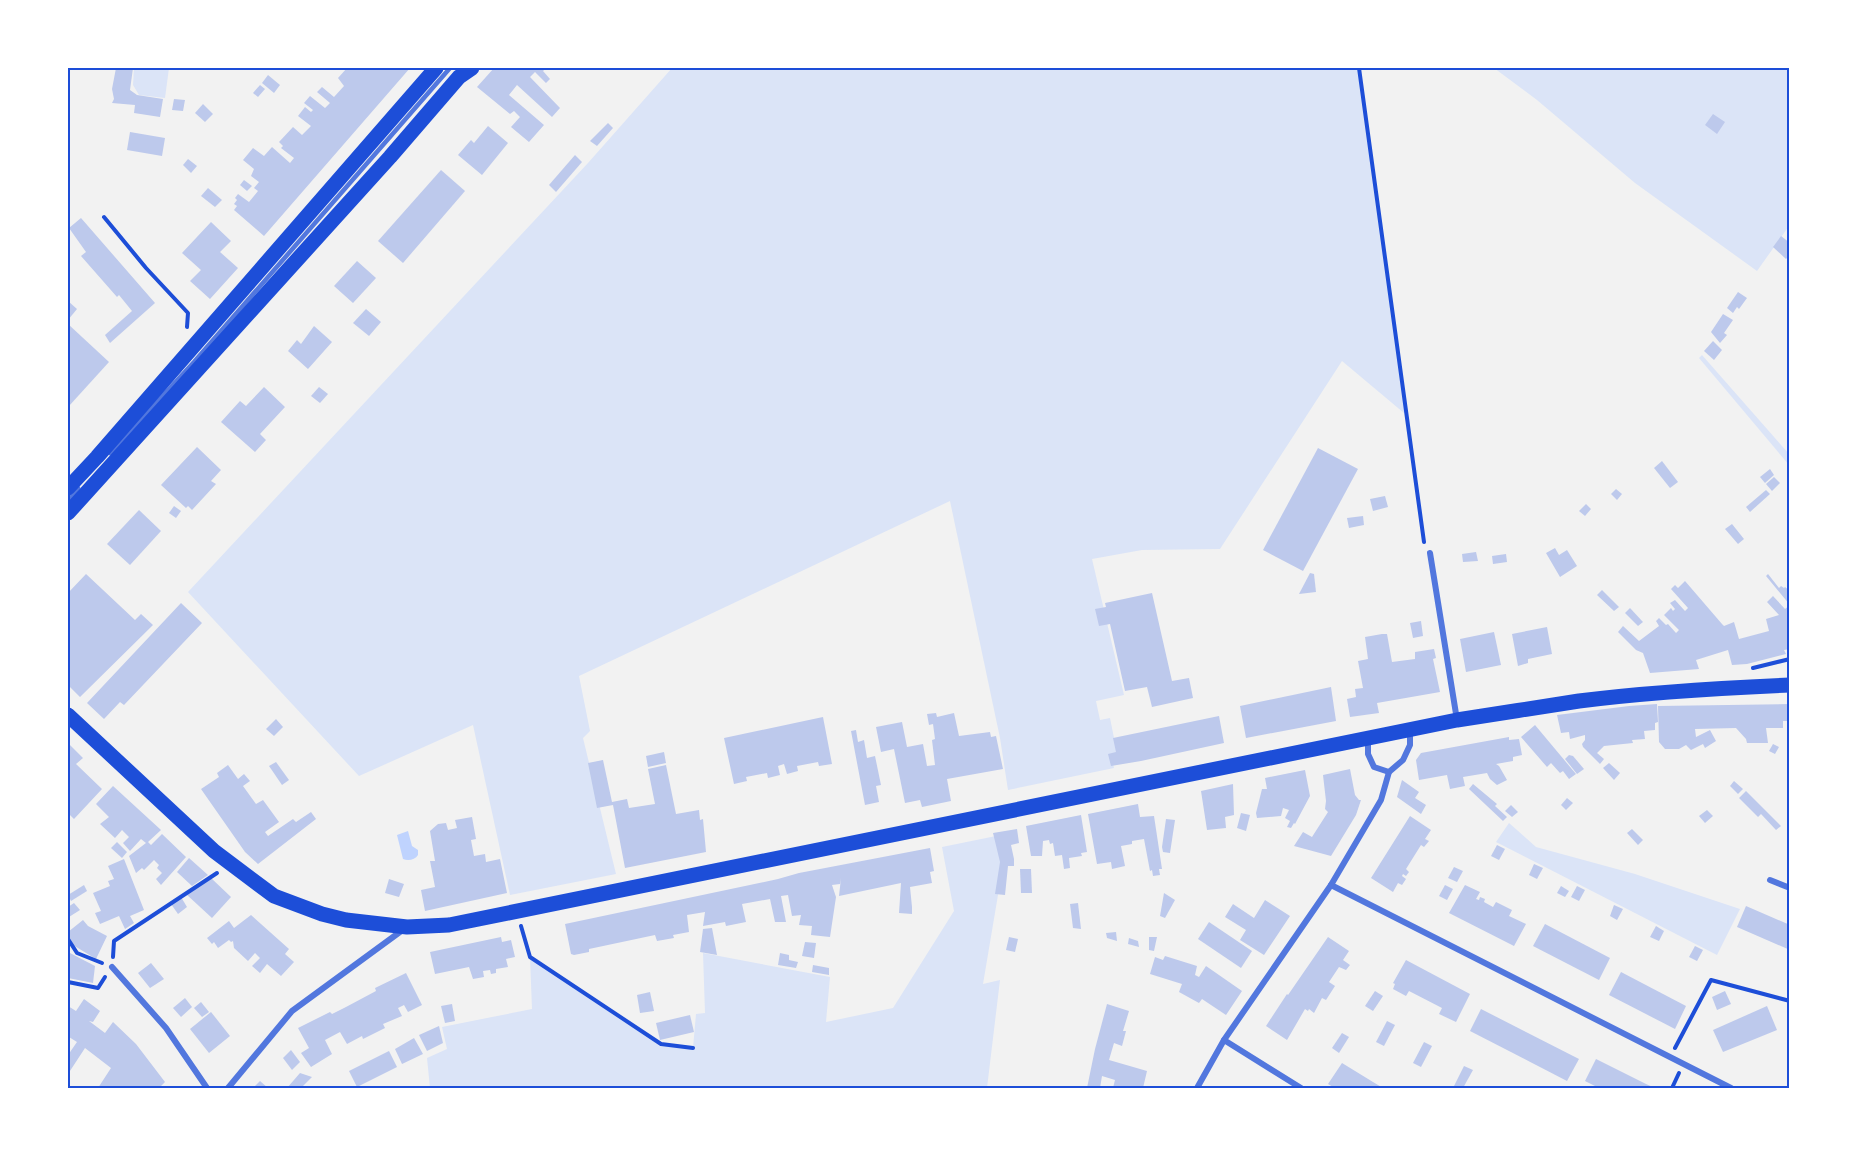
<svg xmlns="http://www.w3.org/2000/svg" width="1857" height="1156" viewBox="0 0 1857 1156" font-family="Rubik,sans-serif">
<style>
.green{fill:#dbe4f7}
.water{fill:#bfd3fe}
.building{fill:#bdc9ec}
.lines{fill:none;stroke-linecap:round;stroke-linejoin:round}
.path{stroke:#1d4ed8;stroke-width:4}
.service{stroke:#5277de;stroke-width:4.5}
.minor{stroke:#5277de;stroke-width:6}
.primary{stroke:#1d4ed8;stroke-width:15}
.neatline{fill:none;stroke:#1d4ed8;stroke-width:2}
</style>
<rect width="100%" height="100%" fill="#f2f2f2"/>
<g class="green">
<path d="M134,68H169L165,98L139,95L133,85Z"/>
<path d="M672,68H1359L1407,413H1404L1342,361L1220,549L1142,550L1092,559L1124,695L1096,701L1100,720L1110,718L1117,753L1111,754L1114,768L1008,790L1000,738L950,501L579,676L590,731L583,738L616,874L510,895L473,725L359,776L188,592L588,163Z"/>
<path d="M1494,68H1789V226L1757,271L1635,183L1537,100Z"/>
<path d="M1702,355L1789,454V465L1699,358Z"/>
<path d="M1509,823L1536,847L1635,874L1740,909L1717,955L1496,842Z"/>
<path d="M996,836L1001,864L998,895L983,984L1000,980L987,1088H430L427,1058L447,1049L442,1027L532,1009L530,957L661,1044L693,1048L696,1014L705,1013L703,953L830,977L826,1022L893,1008L954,911L942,847Z"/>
</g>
<path class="water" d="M408,831L412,846L418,850V855C415,860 408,861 403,859L397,835Z"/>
<g class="building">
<path d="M116,68H133L130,90L137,95L163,99L160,117L134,113L135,105L112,103L114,99L112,89Z"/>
<path d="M347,68H410L264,236L234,210L237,206L234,204L237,200L235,198L238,194L249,202L258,191L254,188L259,182L251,176L254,169L243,160L253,148L264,156L272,147L290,163L294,158L281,148L283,146L279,142L293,127L302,135L311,126L298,116L305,107L311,112L313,110L304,103L310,96L325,108L330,103L317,92L322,87L334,97L344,86L338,78Z"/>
<path d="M494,68H546L543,71L550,79L546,83L535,72L530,77L560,108L552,117L517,85L509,95L544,125L529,142L511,127L520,117L514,111L510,114L477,87Z"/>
<path d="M268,75L280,85L274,93L262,83Z"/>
<path d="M260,85L265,89L258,97L253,93Z"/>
<path d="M174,99L185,100L183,111L172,110Z"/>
<path d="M203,104L213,114L205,122L195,113Z"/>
<path d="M1713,114L1725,122L1717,134L1705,125Z"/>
<path d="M608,123L613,128L597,146L590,141Z"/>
<path d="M488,126L508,143L482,175L458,155L471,140L474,143Z"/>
<path d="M130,132L165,138L162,156L127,150Z"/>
<path d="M575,155L582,162L556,192L549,185Z"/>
<path d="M188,159L197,166L191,173L183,165Z"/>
<path d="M441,170L465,191L403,263L378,241Z"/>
<path d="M244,180L252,186L247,191L240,185Z"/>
<path d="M208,188L222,200L215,207L201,196Z"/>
<path d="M81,218L155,303L110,343L105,335L132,311L119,295L117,297L81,256L86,252L69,228Z"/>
<path d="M211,222L231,241L220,252L238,268L210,299L190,281L201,270L182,253Z"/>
<path d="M1781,236L1790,243V255L1786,259L1773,247Z"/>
<path d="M357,261L376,278L353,303L334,286Z"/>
<path d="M1738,292L1747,298L1739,309L1737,307L1733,313L1727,308Z"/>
<path d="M68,301L77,309L68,320Z"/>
<path d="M366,309L381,322L369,336L353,323Z"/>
<path d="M1723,314L1733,320L1724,333L1727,335L1720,343L1711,332Z"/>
<path d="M68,324L109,362L69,406L68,405Z"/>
<path d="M314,326L332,342L308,369L288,351L297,340L301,344Z"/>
<path d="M1713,341L1722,350L1714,360L1704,351Z"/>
<path d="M264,387L285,407L260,434L266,440L255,452L221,422L240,401L246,406Z"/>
<path d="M319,387L328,394L320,403L311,396Z"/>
<path d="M197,447L221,470L211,481L216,484L192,510L188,506L186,508L161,485Z"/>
<path d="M1318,448L1358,469L1303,571L1263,550Z"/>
<path d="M1662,461L1678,482L1670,488L1654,468Z"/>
<path d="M1770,469L1774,475L1765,483L1760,477Z"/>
<path d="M1774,477L1780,483L1772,491L1766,484Z"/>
<path d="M1616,489L1622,494L1617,500L1611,494Z"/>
<path d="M1766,490L1770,494L1750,512L1746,507Z"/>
<path d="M1385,496L1388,507L1373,511L1370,499Z"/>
<path d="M1586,504L1591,509L1585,516L1579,511Z"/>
<path d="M174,506L181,511L176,518L169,513Z"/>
<path d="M139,510L161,531L130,565L107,544Z"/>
<path d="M1363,516L1364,525L1349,528L1347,518Z"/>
<path d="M1732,524L1744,539L1738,544L1725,529Z"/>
<path d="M1555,548L1559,555L1567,550L1577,566L1560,577L1546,553Z"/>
<path d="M1476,552L1478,561L1463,562L1462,554Z"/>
<path d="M1506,554L1507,562L1493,564L1492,556Z"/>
<path d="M1310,573L1314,574L1316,592L1299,594Z"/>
<path d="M86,574L135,620L141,614L153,625L80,697L68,685V593Z"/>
<path d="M1768,574L1779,588L1781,586L1784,588L1785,587L1790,591V605L1766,576Z"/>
<path d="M1685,581L1722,624L1724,626L1734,622L1739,639L1769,631L1766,619L1779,615L1767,602L1773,596L1785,609L1790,605V649L1784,650L1786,654L1747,664L1732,665L1728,650L1696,660L1699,669L1650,673L1643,653L1636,650L1618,632L1623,626L1639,641L1659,626L1656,621L1659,618L1666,625L1668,624L1676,633L1679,630L1664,615L1671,608L1673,611L1675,609L1670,603L1675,600L1685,611L1688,608L1671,589L1675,585L1678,588Z"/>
<path d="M1602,590L1619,607L1614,611L1597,595Z"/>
<path d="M1152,593L1172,681L1189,678L1193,698L1152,707L1147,687L1125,691L1110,624L1099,626L1095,609L1106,607L1105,603Z"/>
<path d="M181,603L202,623L124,705L120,702L104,719L87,703Z"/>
<path d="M1630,608L1643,622L1638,626L1625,613Z"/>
<path d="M1421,621L1423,636L1413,638L1410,623Z"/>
<path d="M1547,627L1552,654L1528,659V663L1518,666L1512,634Z"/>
<path d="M1494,632L1501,665L1466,672L1460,639Z"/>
<path d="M1382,634H1387L1392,662L1415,659V652L1434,649L1436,658L1433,659L1440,692L1377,703L1379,713L1350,717L1347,699L1356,697L1355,689L1363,688L1358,661L1368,659L1365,637Z"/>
<path d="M1331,687L1336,721L1246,738L1240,706Z"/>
<path d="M1657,704L1658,722L1655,723V730L1644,731L1645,739L1632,740L1633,743L1604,746L1597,753L1604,759L1600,764L1583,747L1582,744L1585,740V735L1570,739L1569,732L1561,733L1557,715L1629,706Z"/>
<path d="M1790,704V721H1783V728H1766L1768,743H1747L1746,739L1736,728L1695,729L1696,737L1710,730L1716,741L1705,748L1703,744L1691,750L1686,745L1679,749H1665L1659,742L1658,706Z"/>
<path d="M936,713L937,717L954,713L959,736L990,732L991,737L996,736L1003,769L947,779L951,801L922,807L920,800L905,803L894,749L881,752L876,727L902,722L907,747L923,744L927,766L935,765L932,740L935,739L933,724L929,725L927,714Z"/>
<path d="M1219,716L1224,743L1141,761L1111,766L1108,754L1116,752L1113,738Z"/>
<path d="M823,717L832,764L819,766L818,762L797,766L798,771L787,774L784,764L778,766L780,775L768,778L767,773L746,777L747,781L734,784L724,738Z"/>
<path d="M276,719L283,727L274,736L266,729Z"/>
<path d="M1535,725L1576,774L1569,779L1563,771L1560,773L1551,763L1547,767L1521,737Z"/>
<path d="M856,730L858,742L864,740L867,758L875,756L881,785L876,786L879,802L865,805L851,731Z"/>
<path d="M1509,737V740L1519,739L1522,755L1513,757V761L1496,764L1499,766L1507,780L1497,785L1490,779L1487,773L1463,777L1465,786L1450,789L1447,775L1419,780L1416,760L1421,753Z"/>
<path d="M68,743L83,758L76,764L102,789L74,819L68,813Z"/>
<path d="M1773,744L1779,747L1775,754L1769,751Z"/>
<path d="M664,752L666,763L648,767L646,756Z"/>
<path d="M1569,755L1573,756L1584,769L1577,774L1565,759Z"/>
<path d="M603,760L612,802L627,799L629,808L655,804L648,769L666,765L676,814L699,810L700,820L703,819L706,852L625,868L613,805L597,808L588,763Z"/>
<path d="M276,762L289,780L282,785L269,766Z"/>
<path d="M1609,763L1620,773L1614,780L1603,768Z"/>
<path d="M228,765L238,779L244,774L250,781L243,786L256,804L263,800L279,822L265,832L268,836L293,819L296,822L311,812L316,819L258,864L245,852L201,789L219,777L217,773Z"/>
<path d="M1350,769L1355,795L1359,800H1361L1356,815L1331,856L1294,846L1303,832L1312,837L1328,812L1325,809L1326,801L1323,775Z"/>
<path d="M1305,770L1310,796L1295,824L1294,823L1291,828L1287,827L1290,821L1285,818L1289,810L1283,808L1281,816L1257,818L1256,813L1262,789H1267L1265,778Z"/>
<path d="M1402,780L1419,792L1415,798L1426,805L1421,814L1397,797Z"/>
<path d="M1734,781L1743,789L1738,794L1730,786Z"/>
<path d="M1233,784L1234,815L1225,817L1226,828L1207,830L1201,791Z"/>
<path d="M1473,784L1497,804L1495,806L1507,817L1503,821L1469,789Z"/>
<path d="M113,786L161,830L148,842L151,845L162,834L186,857L161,885L156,879L162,873L157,868L159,865L154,860L144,870L142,868L136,873L129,856L146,843L141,839L130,851L123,843L129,837L122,830L115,838L100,824L109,817L96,804Z"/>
<path d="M1746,791L1781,826L1776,830L1761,814L1758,817L1739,798Z"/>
<path d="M1567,798L1573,803L1566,810L1561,805Z"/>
<path d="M1138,804L1140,817L1154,816L1162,869H1159L1160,875L1153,876L1152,870L1150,871L1144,839L1132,841V844L1121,846L1125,866L1112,869L1111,862L1097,864L1088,814Z"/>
<path d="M1511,805L1518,812L1512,817L1505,811Z"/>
<path d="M1707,810L1713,816L1705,823L1699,816Z"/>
<path d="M1241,813L1250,815L1246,831L1237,828Z"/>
<path d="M1081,815L1087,852L1081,853L1082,856L1069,858L1070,868L1064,869L1062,855L1055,856L1053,843L1050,844L1049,840L1043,841L1042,856H1031L1026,826Z"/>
<path d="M1410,816L1431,830L1425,839L1429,841L1424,847L1421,845L1406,869L1409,872L1406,876L1403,874L1402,876L1406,879L1402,885L1398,883L1393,892L1371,878Z"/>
<path d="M472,817L476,839L471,840L474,856L485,854L486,862L500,859L507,893L425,911L421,890L435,887L430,861H435L430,831L438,824L446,823L448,830L457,828L455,820Z"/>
<path d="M1166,819L1175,820L1170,853L1163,852L1162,847Z"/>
<path d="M1017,829L1019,843L1011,845L1014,859V866H1008L1005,895L995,894L1000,862L993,833Z"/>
<path d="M1632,829L1643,840L1638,845L1627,833Z"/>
<path d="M117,842L127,852L122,858L111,848Z"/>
<path d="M1497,845L1505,849L1499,860L1491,856Z"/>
<path d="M930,848L934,871L930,872L932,883L910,887L912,907V914L899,913L901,883L839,896L841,878L840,884L832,885L836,897L830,937L811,935L812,926L799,925L801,915L792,916L788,895L781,896L786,922H775L770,899L742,904L746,922L726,926L725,922L703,926L705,912L687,915L689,932L673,935L674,938L657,941L655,935L589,949V952L574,955L571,954L565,924L778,879L799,873Z"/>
<path d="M189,858L208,875L192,886L177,872Z"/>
<path d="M124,859L144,910L130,916L134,923L125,929L119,916L100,924L95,913L101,911L93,893L110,886L108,881L114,879L108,866Z"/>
<path d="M1534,864L1543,868L1537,879L1529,875Z"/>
<path d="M1454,867L1463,871L1457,882L1448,878Z"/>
<path d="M1020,869H1031L1032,893H1021Z"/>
<path d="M211,878L231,897L212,918L186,894Z"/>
<path d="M389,879L404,884L399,897L385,893Z"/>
<path d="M84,885L87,891L71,901L68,895Z"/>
<path d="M1445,885L1453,889L1447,900L1439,896Z"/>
<path d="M1465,885L1480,892L1476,899L1479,900L1480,897L1485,899L1484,902L1493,907L1496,902L1512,910L1509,916L1526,924L1514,946L1449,913Z"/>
<path d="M1561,886L1569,891L1565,897L1557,893Z"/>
<path d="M1577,886L1585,890L1579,901L1571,897Z"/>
<path d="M1164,893L1175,900L1165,918L1160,916Z"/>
<path d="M181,897L187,907L178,914L171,904Z"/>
<path d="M1265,900L1290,916L1264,955L1240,940L1246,930L1225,917L1233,904L1254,918Z"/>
<path d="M74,903L80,910L69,917L68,907Z"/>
<path d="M1078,903L1081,929L1073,928L1070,904Z"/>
<path d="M1614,905L1623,909L1617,920L1610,916Z"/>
<path d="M1746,906L1790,925V950L1737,927Z"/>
<path d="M251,915L289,949L285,954L294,962L281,976L267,964L260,973L252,966L260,958L255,953L248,961L234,948L233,941L231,942L229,940L218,948L214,942L212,944L207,938L229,921L234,928Z"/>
<path d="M83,920L88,926L107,936L96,959L68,942V932Z"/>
<path d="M1209,922L1252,951L1241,968L1198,939Z"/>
<path d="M1545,924L1610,958L1599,980L1533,946Z"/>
<path d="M1656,926L1664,931L1659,941L1650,937Z"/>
<path d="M712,928L717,955L700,952L703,929Z"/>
<path d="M1116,932L1117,941L1107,938L1106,933Z"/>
<path d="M501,937L502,942L511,940L515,957L506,959L508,967L496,969V973L491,974L490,970L483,971L484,977L473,979L469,967L435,974L430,952Z"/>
<path d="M1009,937L1018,939L1015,952L1006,950Z"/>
<path d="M1149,937H1157L1154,951L1149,950Z"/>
<path d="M1328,937L1349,951L1343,960L1350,965L1346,970L1339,967L1329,982L1335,986L1326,1000L1322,998L1314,1013L1309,1009L1308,1011L1305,1009L1287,1040L1266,1026L1287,994L1288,995Z"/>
<path d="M1129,938L1138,941L1139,947L1128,944Z"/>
<path d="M805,942L816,943L814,958L802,956Z"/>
<path d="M1695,946L1703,950L1697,961L1689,957Z"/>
<path d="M70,953L95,966L93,983L68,978V958Z"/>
<path d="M780,953L789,955V960L798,962L796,968L778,965Z"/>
<path d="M1165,956L1197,966L1195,975L1199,977L1206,966L1242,991L1226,1015L1202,999L1199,1003L1179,992L1182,984L1150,974L1155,957L1163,960Z"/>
<path d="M1406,960L1470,994L1456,1022L1439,1014L1442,1008L1409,991L1406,996L1393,989L1395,984L1393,983Z"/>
<path d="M151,963L164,979L150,988L138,973Z"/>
<path d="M813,965L829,968V975L812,972Z"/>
<path d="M1621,972L1686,1006L1675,1029L1609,995Z"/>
<path d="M406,973L422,1005L408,1012L404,1005L398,1008L402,1016L383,1024L385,1028L363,1039L362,1036L347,1044L340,1032L325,1040L332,1054L311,1067L301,1053L309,1048L298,1028L330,1012L332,1014L346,1007L376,991L375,988Z"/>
<path d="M1375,991L1383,996L1373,1011L1365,1006Z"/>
<path d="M1725,991L1731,1004L1717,1010L1712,997Z"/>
<path d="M650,992L654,1011L640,1013L637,995Z"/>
<path d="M185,998L192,1007L181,1017L173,1008Z"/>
<path d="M84,999L100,1011L93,1022L89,1021L105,1033L113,1022L136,1044L165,1082L159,1088H98L111,1068L85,1048L68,1074V1055L77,1042L69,1037L68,1039V1006L76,1011Z"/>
<path d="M201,1002L209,1012L202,1017L194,1008Z"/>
<path d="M452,1004L455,1021L445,1023L441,1006Z"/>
<path d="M1107,1004L1129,1011L1123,1031H1126L1122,1046L1114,1043L1109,1060L1147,1071L1143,1088H1113L1115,1080L1102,1076L1100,1088H1087L1095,1049Z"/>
<path d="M1767,1006L1777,1030L1723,1052L1713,1030Z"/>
<path d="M1481,1009L1579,1059L1567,1081L1470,1031Z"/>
<path d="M211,1012L230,1036L209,1053L190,1029Z"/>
<path d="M690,1015L694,1032L660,1040L656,1023Z"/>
<path d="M1387,1021L1395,1025L1384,1046L1376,1042Z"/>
<path d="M439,1026L443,1043L427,1051L419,1035Z"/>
<path d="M1342,1033L1349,1037L1339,1053L1332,1048Z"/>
<path d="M414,1038L423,1054L402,1064L395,1049Z"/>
<path d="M1424,1042L1432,1046L1421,1067L1413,1063Z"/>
<path d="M291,1050L300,1062L292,1070L283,1058Z"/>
<path d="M389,1051L397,1067L357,1087L349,1071Z"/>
<path d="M1596,1059L1646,1084L1655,1088H1599L1585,1081Z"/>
<path d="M1342,1063L1373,1082L1383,1088H1335L1328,1084Z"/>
<path d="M1464,1066L1473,1070L1463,1088H1453Z"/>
<path d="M300,1073L312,1077L301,1088H287Z"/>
<path d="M260,1081L268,1088H253Z"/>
</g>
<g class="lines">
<g class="path">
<path d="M1359,68L1424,542"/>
<path d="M104,217L146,268L188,313L187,327"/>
<path d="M1753,668L1790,659"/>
<path d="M521,926L530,957L661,1044L693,1048"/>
<path d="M68,939L77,953L102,963"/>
<path d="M113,957L114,941L217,873"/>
<path d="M68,982L98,988L105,977"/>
<path d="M1675,1048L1711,980L1790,1001"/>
<path d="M1672,1088L1679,1073"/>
</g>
<g class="service">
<path d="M110,453L194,362L450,68"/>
<path d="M68,500L78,488"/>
</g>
<g class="minor">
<path d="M1430,553L1457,720"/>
<path d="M1368,739V754L1374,767L1389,772"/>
<path d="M1770,880L1790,888"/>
<path d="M1331,885L1731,1088"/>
<path d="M112,967L166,1028L207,1088"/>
<path d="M1224,1040L1301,1088"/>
<path d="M228,1088L292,1011L404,929"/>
<path d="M1197,1088L1224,1040L1331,885L1381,800L1389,772L1403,760L1410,745V730"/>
</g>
<g class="primary">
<path d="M68,488L97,457L436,68"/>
<path d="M68,513L390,157L459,77L472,68"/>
<path d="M68,715L214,851L274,896L322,914L346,920L407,927L449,925L1457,720C1498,714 1538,707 1579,701C1649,692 1719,688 1790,685"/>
</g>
</g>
<rect width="1857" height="1156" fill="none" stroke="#ffffff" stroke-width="138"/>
<rect x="69" y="69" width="1719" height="1018" class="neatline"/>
</svg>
